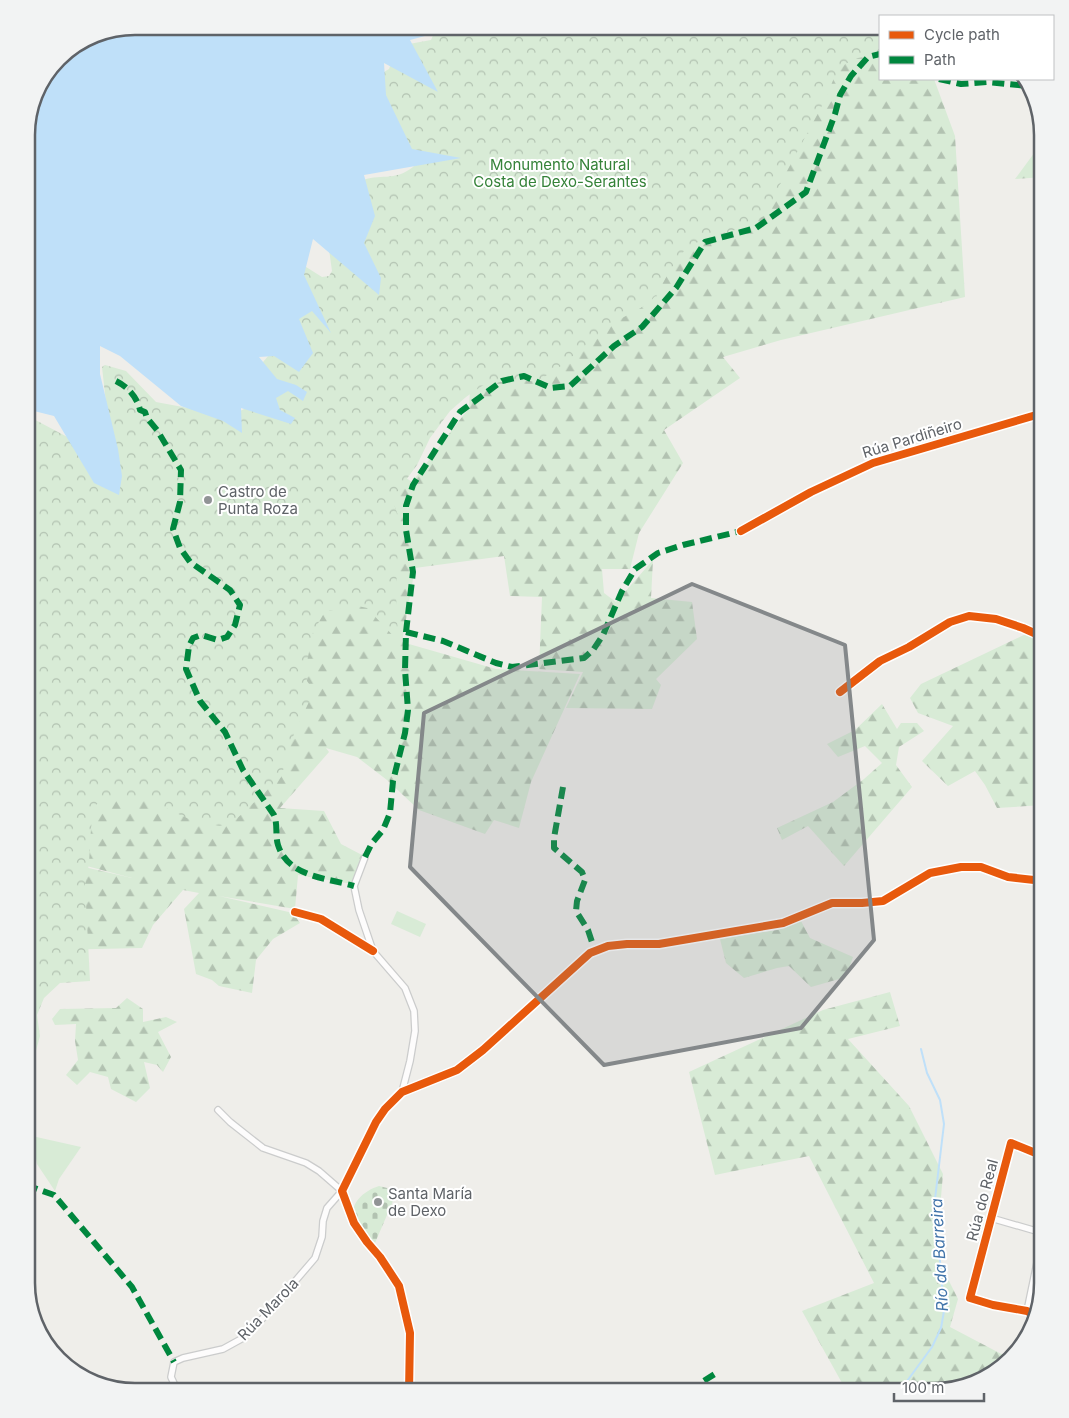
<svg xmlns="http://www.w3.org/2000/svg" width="1069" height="1418" viewBox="0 0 1069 1418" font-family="Inter,sans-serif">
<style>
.grass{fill:#d8ebd6}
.forest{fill:url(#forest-firs)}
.cemetery{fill:url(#cemetery-stones)}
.park{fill:url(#park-crowns)}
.water{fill:#bfe0f9}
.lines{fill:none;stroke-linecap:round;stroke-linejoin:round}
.stream{stroke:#bfe0f9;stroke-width:2}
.street-casing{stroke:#cbcccc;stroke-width:8}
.street{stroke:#fdfcfc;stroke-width:5.5}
.quiet{stroke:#00873e;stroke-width:6;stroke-dasharray:12 6;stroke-linecap:butt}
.cycleway-casing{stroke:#fff;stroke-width:11}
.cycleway{stroke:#e8590c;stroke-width:8}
.marked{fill:#84888a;fill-opacity:0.2;stroke:#84888a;stroke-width:4;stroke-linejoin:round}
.poi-dot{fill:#919496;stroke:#fff;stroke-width:2}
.labels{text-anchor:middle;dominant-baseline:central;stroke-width:4;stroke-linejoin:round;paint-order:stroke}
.park-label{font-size:15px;fill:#348238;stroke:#fff}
.street-label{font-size:15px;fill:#5f6368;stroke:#fff}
.poi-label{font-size:15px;fill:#5f6368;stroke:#fff;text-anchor:start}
.water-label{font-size:16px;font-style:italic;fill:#4174aa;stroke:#fff}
.rim{fill:none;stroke:#5f6368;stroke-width:2.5}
</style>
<defs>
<pattern id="forest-firs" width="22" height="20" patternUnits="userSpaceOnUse" patternTransform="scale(1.25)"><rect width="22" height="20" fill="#d8ebd6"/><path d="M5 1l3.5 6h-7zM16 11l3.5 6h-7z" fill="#b2c2b1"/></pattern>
<pattern id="cemetery-stones" width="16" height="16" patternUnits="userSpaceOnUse" patternTransform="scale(1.25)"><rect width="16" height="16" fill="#d8ebd6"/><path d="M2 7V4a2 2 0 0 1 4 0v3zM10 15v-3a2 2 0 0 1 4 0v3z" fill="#b2c2b1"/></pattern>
<pattern id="park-crowns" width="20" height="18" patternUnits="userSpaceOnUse" patternTransform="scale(1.25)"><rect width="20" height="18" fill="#d8ebd6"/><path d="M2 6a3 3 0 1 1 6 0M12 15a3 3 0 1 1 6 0" fill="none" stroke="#b2c2b1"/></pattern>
</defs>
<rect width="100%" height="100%" fill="#efeeea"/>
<g class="grass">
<path d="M397,911L426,924L420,937L391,924Z"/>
<path d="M32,1136L81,1147L59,1179L55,1191L37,1164Z"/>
</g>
<g class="forest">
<path d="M880,26V79H934L955,136L965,297L781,340L723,357L740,378L664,430L683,463L639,533L630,569H602L604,593L616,602L653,560L651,598L692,602L697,639L656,679L661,685L652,709L566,708L583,672L539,669L542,597L510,596L504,556L415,568L402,642L496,669L580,674L531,782L519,828L494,820L485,834L419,810L387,780L357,757L326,748L329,752L280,808L324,811L341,844L362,855L352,884L298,875L295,909L219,896L293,913L300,923L273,939L256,960L252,993L219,986L212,980L196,974L184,909L199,893L183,890L153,925L142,948L51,950L80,866L132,878L45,855L367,451L412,482L469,408L472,352Z"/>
<path d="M1043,141V177L1015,179Z"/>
<path d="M1026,634L1043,642V805L997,808L985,785L975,771L948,786L922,761L953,726L918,713L910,698L921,684Z"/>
<path d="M882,704L897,729L901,723H917L924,731L899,747L896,765L912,787L844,866L808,826L782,840L777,828L833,802L864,779L882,763L865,746L838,757L827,744L855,730Z"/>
<path d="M801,921L810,938L853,957L846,977L811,987L789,966L777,968L744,978L726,963L720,939L777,930Z"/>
<path d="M890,992L900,1026L848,1039L909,1106L943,1174L936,1255L958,1299L950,1327L1009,1358L994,1374L934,1392H847L802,1311L874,1283L809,1156L715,1175L689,1072L823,1010Z"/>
<path d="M127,998L143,1009V1022L166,1017L177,1022L158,1032L171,1057L163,1072L157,1065L144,1062L150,1088L136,1102L111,1089L108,1077L90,1072L77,1085L66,1075L78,1060L75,1041L76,1024L55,1025L52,1019L60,1009L116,1008Z"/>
</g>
<path class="cemetery" d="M379,1186L387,1188L393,1201L375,1243C369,1236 361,1229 356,1221C346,1205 365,1190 379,1186Z"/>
<path class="park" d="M437,26H880V56L877,55L858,58L845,64L834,78L825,100L779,186L771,211L766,215L735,230L704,238L684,251L670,270L657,294L648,304L611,324L556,370L537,381H505L482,386L466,397L450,411L430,438L417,465L392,499L399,518L396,593L398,641L367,608L358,606L328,611L323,615L313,632L306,667L307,681L314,691L294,734L281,777L231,824L219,826L189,819L153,802L124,798L105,797L96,805C87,830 93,859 85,884L90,981L60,983L44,998L37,1015L40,1036L34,1058L32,1062H26V415L73,440L107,412L102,367L105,365L126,371L156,402L199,410L234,414L248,407L263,362L269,355L296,315L295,260L322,277L329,276L332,271L328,242L360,181C380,173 394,182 413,167L414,166L385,140L384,72L389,69L393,58L409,44L431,40Z"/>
<path class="water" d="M135,26H453L451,29L410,40L438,92L384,63L386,95L412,149L461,158L364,175L375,216L364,243L381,278L379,295L313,239L304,275L331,333L312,311L299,319L313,353L299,372L274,356L259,357L277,379L296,385L307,392L303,401L288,391L276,398L280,410L295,418L291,424L241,408L242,433L223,421L181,406L120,356L100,346V374L118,449L122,476L119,495L94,483L54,416L26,409L27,128L37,87L63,53L94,34Z"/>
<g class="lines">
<path class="stream" d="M899,1392L932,1347L941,1328L944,1311L935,1199L944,1124L940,1100L927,1073L921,1049"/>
<g class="street-casing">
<g id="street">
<path d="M741,531L811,492L873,463L1043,413"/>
<path d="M840,692L880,661L909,647L950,622L969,616L996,619L1023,628L1043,637"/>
<path d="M365,857L354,886L359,910L373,951L405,988L414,1011L415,1031L410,1061L402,1092"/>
<path d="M295,912L321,919L373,951"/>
<path d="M991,1218L1043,1233"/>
<path d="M1027,1311L1043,1234"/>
<path d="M1034,1315L1027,1311L993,1305L970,1298L1011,1143L1043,1156"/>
<path d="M178,1392L171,1377L174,1362L183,1358L223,1349L243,1338L267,1314L315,1258L322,1237L323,1221L327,1208L342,1191L319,1171L306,1163L263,1148L230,1122L218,1110"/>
<path d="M409,1392L410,1333L399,1286L380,1257L367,1242L354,1223L342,1191L376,1122L385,1109L402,1092L457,1070L483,1050L590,953L608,946L627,944H659L783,923L832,903H862L883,901L930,873L961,867H981L1008,877L1043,881"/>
</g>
</g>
<use href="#street" class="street"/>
<g class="quiet">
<path d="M939,79L961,84L987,82L1028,86"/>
<path d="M116,381C128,387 137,397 140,410L145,412L147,418L157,430L181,470L180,502L173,529L180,548L190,562L230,590L240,605L235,625L227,637L218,640L201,635L193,638L189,646L186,669L200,701L225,732L243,770L274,815C278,825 275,835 278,845C288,877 327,878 354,886"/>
<path d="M406,632L443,641L496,663L512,667L584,658L593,650L603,635L622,591L635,569L658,553L683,545L741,531"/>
<path d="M563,787L554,838V848L582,872L585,880L577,901L576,911L588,930L595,951"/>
<path d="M365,857L372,843L383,830L390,813L393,781L405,733L408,710L405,670L406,632L413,572L406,530V506L413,485L460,412L502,381L524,376L551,388L570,386L614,346L642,327L676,288L705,242L756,228L806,192L835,114L840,95L851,76L868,57L880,54"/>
<path d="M26,1185L54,1195L132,1287L174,1362"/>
<path d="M690,1392L702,1382L718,1372"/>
</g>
<g class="cycleway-casing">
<g id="cycleway">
<path d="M741,531L811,492L873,463L1043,413"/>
<path d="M840,692L880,661L909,647L950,622L969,616L996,619L1023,628L1043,637"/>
<path d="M295,912L321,919L373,951"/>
<path d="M1034,1315L1027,1311L993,1305L970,1298L1011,1143L1043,1156"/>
<path d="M409,1392L410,1333L399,1286L380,1257L367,1242L354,1223L342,1191L376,1122L385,1109L402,1092L457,1070L483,1050L590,953L608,946L627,944H659L783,923L832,903H862L883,901L930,873L961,867H981L1008,877L1043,881"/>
</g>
</g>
<use href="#cycleway" class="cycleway"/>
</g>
<path class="marked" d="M692,584L845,645L874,940L801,1028L604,1065L410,867L424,713Z"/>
<g class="poi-dot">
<circle cx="208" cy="500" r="5"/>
<circle cx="378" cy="1202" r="5"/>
</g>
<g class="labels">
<g class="park-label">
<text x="560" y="164">Monumento Natural<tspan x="560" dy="17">Costa de Dexo-Serantes</tspan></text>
</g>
<g class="street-label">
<text transform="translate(912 438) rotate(-17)">Rúa Pardiñeiro</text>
<text transform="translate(982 1200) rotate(-75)">Rúa do Real</text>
<text transform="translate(268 1309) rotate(-46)">Rúa Marola</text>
</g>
<g class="poi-label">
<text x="218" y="491">Castro de<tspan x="218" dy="17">Punta Roza</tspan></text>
<text x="388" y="1193">Santa María<tspan x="388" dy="17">de Dexo</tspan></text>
</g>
<g class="water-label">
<text transform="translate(939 1255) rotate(-93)">Río da Barreira</text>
</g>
</g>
<path d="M0 0H1069V1418H0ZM135 35H934A100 100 0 0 1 1034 135V1283A100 100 0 0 1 934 1383H135A100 100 0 0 1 35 1283V135A100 100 0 0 1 135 35Z" fill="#f2f3f3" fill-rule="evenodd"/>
<path class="rim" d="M135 35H934A100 100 0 0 1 1034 135V1283A100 100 0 0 1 934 1383H135A100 100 0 0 1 35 1283V135A100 100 0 0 1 135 35Z"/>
<rect x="879" y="15" width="175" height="65" fill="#ffffff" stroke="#bfc1c3"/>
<rect x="889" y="31" width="25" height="8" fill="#e8590c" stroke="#bfc1c3"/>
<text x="924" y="40" font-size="15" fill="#5f6368">Cycle path</text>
<rect x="889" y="56" width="25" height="8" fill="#00873e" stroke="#bfc1c3"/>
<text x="924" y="65" font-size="15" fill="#5f6368">Path</text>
<path d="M894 1393v8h90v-8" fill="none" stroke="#5f6368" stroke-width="2.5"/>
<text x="902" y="1393" font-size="15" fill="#5f6368" stroke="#ffffff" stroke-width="4" paint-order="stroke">100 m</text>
</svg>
